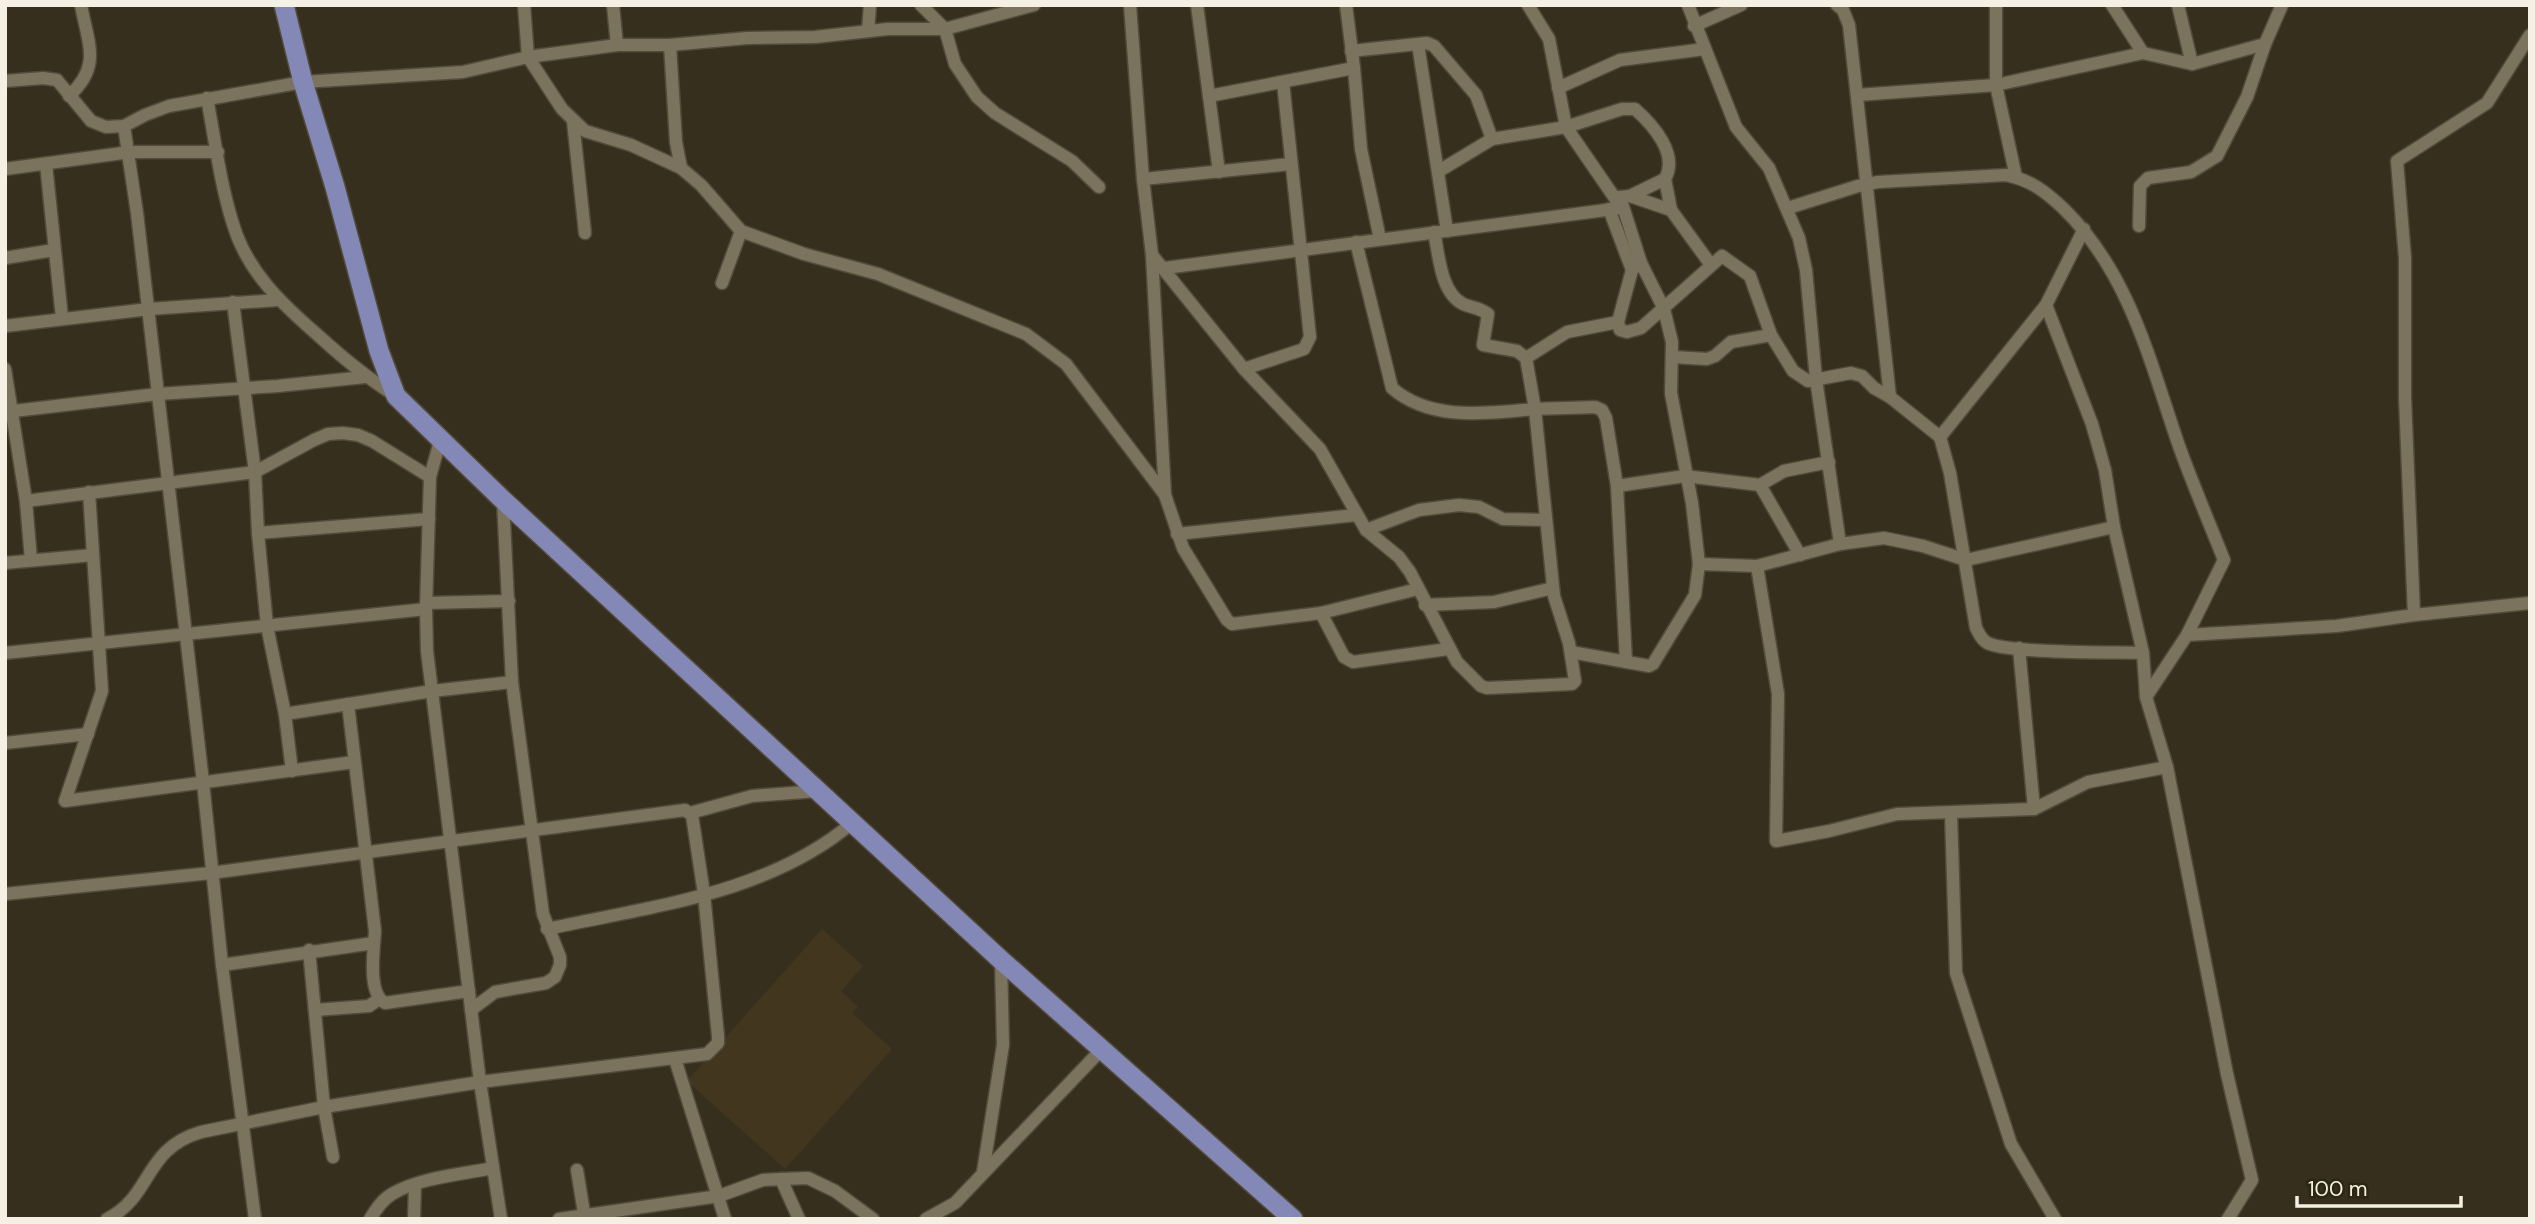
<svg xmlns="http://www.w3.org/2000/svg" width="2535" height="1224" viewBox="0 0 2535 1224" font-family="'DM Sans',sans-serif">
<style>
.built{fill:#42371e}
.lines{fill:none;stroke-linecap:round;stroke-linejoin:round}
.minor-casing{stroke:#524b3b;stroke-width:15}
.trunk-casing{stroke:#524b3b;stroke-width:22}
.minor{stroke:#7c735e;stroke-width:12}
.trunk{stroke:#8488b6;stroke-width:19}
</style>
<rect width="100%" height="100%" fill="#372f1d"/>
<path class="built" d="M822,929L863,966L841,991L858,1007L852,1013L892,1049L785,1169L687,1081Z"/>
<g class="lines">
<g class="minor-casing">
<g id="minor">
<path d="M524,5L528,57L562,109L585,131L631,145L681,168L701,185L741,231L804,254L878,274L1026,334L1066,364L1165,495"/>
<path d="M613,5L617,45"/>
<path d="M921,5L945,29L955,64L977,97L995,113L1072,161L1099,187"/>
<path d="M1130,5L1143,179L1152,255L1165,495L1183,548L1227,620L1232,624L1321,613L1418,589"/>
<path d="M1197,5L1219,172"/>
<path d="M1346,5L1354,68L1361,149L1380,239"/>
<path d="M1528,5L1549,39L1566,127L1621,207"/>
<path d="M1688,5L1736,127L1769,168L1799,238L1806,270L1816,379L1840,544"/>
<path d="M1837,5L1843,10L1849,25L1890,397"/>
<path d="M1996,5V85L2016,177"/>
<path d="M2112,5L2143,53"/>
<path d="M2178,5L2192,64"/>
<path d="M1694,26L1741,5"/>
<path d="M868,31L870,5"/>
<path d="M1418,44L1447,231"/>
<path d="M670,45L676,142L681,168"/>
<path d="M1351,51L1427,43L1434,46L1476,95L1492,139"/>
<path d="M5,81L43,78L57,80L91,121L106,127L124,126L145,115L169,106L303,82L463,72L528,57L617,45H670L747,38L815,37L888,29H945L1034,5"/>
<path d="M1558,88L1620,60L1705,49"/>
<path d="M1857,95L1996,85L2143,53L2192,64L2265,44L2282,5"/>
<path d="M69,96C102,66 88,44 81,5"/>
<path d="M1209,96L1354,68"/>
<path d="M207,98C215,140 220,183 233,224C247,272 283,305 320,337C344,359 367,378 396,396"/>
<path d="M573,121L585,233"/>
<path d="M124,126L137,213L203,782L222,965L255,1219"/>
<path d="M46,164L62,318"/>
<path d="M5,169L130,152H218"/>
<path d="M1439,171L1492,139L1566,127L1622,109H1635C1653,125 1679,154 1665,179L1671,210L1711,265"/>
<path d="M1143,179L1291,164"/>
<path d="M1630,196L1671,210"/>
<path d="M1788,208L1858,186L1878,182L2006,175C2031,180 2046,192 2064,209C2130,274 2150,362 2179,446C2193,485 2209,522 2224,560L2187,635L2146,697"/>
<path d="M1609,209L1632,270"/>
<path d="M2139,226L2140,186L2148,178L2191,172L2217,156L2247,97L2265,44"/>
<path d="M1356,242L1392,388C1431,422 1487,413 1535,409C1555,408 1575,408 1595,407L1602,410L1606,418L1617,486L1685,476L1760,485L1784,471L1829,462"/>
<path d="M1152,255L1244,369L1320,449L1366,530L1399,557L1410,572L1457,662L1481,686L1487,688L1572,684L1575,681L1569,643L1554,596L1535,409L1526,358L1517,351L1483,345L1488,314C1478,307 1472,308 1463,304C1440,292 1439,254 1434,232"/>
<path d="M5,258L54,250"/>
<path d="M1641,263L1632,270L1618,322L1620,330L1627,332L1641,328L1722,256L1750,276L1771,335L1793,371L1808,381L1851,373L1862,376L1874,388L1890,397L1940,437L1950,473L1976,628C1979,633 1981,639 1986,642C2003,654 2116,652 2143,653"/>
<path d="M1165,268L1621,208L1620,197L1630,196L1665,179"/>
<path d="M722,283L741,231"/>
<path d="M233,302L255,472L258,533L267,626L285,714L292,771"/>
<path d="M2046,305L2092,424L2105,470L2114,527L2143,653L2146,697L2167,767L2227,1074L2252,1180L2228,1219"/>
<path d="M5,326L149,309L278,300"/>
<path d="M1673,357L1707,359L1715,356L1731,342L1771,335"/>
<path d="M1526,358L1567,332L1618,322"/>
<path d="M5,369L26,501L31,560"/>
<path d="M1244,369L1304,349L1310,337L1283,82"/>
<path d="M5,412L158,394L278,386L365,377"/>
<path d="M1940,437L2046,305L2084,229"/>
<path d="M440,441L430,477L426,609L427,651L480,1082L501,1219"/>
<path d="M1760,485L1800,555"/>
<path d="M1617,486L1626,662"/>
<path d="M89,492L102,691L65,801L354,762"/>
<path d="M26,501L255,472L314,440L328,434L343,433L358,435L372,441L430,477"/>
<path d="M1366,530L1419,510L1459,505L1479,507L1503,519L1546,520"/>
<path d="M258,533L429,519"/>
<path d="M1177,534L1356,515"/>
<path d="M5,563L93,555"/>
<path d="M1699,564L1757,566L1840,544L1884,538L1923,546L1966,560L2114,527"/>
<path d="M1757,566L1778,694L1776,841L1829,831L1897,814L2034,809L2088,782L2167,767"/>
<path d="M426,603L509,601"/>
<path d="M1425,605L1494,602L1553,588"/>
<path d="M1321,613L1344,657L1353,662L1448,649"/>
<path d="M2414,615L2530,603"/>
<path d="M2187,635L2337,626L2414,615L2405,398V258L2397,161L2487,103L2530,35"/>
<path d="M2019,648L2034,809"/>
<path d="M1571,652L1649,666L1653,664L1695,595L1699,564L1692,503L1671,393L1672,342L1664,309L1641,263L1620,197"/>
<path d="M5,653L426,609"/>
<path d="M348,704L375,931C374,949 367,993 385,1003L469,991"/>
<path d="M285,714L432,691L512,682"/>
<path d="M5,743L88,734"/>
<path d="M690,813L752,796L818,791"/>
<path d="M1951,813L1956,973L2011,1144L2055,1219"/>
<path d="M5,894L211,873L685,810L692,815L704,894L718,1036V1043L707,1054L480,1082L324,1107L201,1132C143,1149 153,1196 107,1219"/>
<path d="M547,929C652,906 768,894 852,823"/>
<path d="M309,950L324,1107L333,1157"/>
<path d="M222,965L374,943"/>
<path d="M315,1010L369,1006L379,999"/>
<path d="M471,1010L495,992L546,983L555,977L560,965V957L543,914L512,682L503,500"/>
<path d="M675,1059L725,1219"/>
<path d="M577,1170L585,1219"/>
<path d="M983,1172L1003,1045L1001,960"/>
<path d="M781,1179L808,1178L835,1191L873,1219"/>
<path d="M370,1219C376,1209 382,1200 392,1194C418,1178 463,1174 493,1168"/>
<path d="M414,1219L415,1185"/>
<path d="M559,1219L719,1196L763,1180L781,1179L799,1219"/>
<path d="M926,1219L955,1203L1102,1049"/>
</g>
</g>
<g class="trunk-casing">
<path id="trunk" d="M284,5L303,82L335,187L379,351L396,396L503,500L1001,960L1293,1219"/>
</g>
<use href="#minor" class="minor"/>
<use href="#trunk" class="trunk"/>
</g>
<rect width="2535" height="1224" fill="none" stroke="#f5f0e4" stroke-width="14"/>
<path d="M2297 1196v10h164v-10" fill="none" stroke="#f5f0e4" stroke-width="3.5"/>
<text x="2308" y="1196" font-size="21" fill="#f5f0e4" stroke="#2d2613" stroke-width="5" paint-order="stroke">100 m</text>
</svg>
